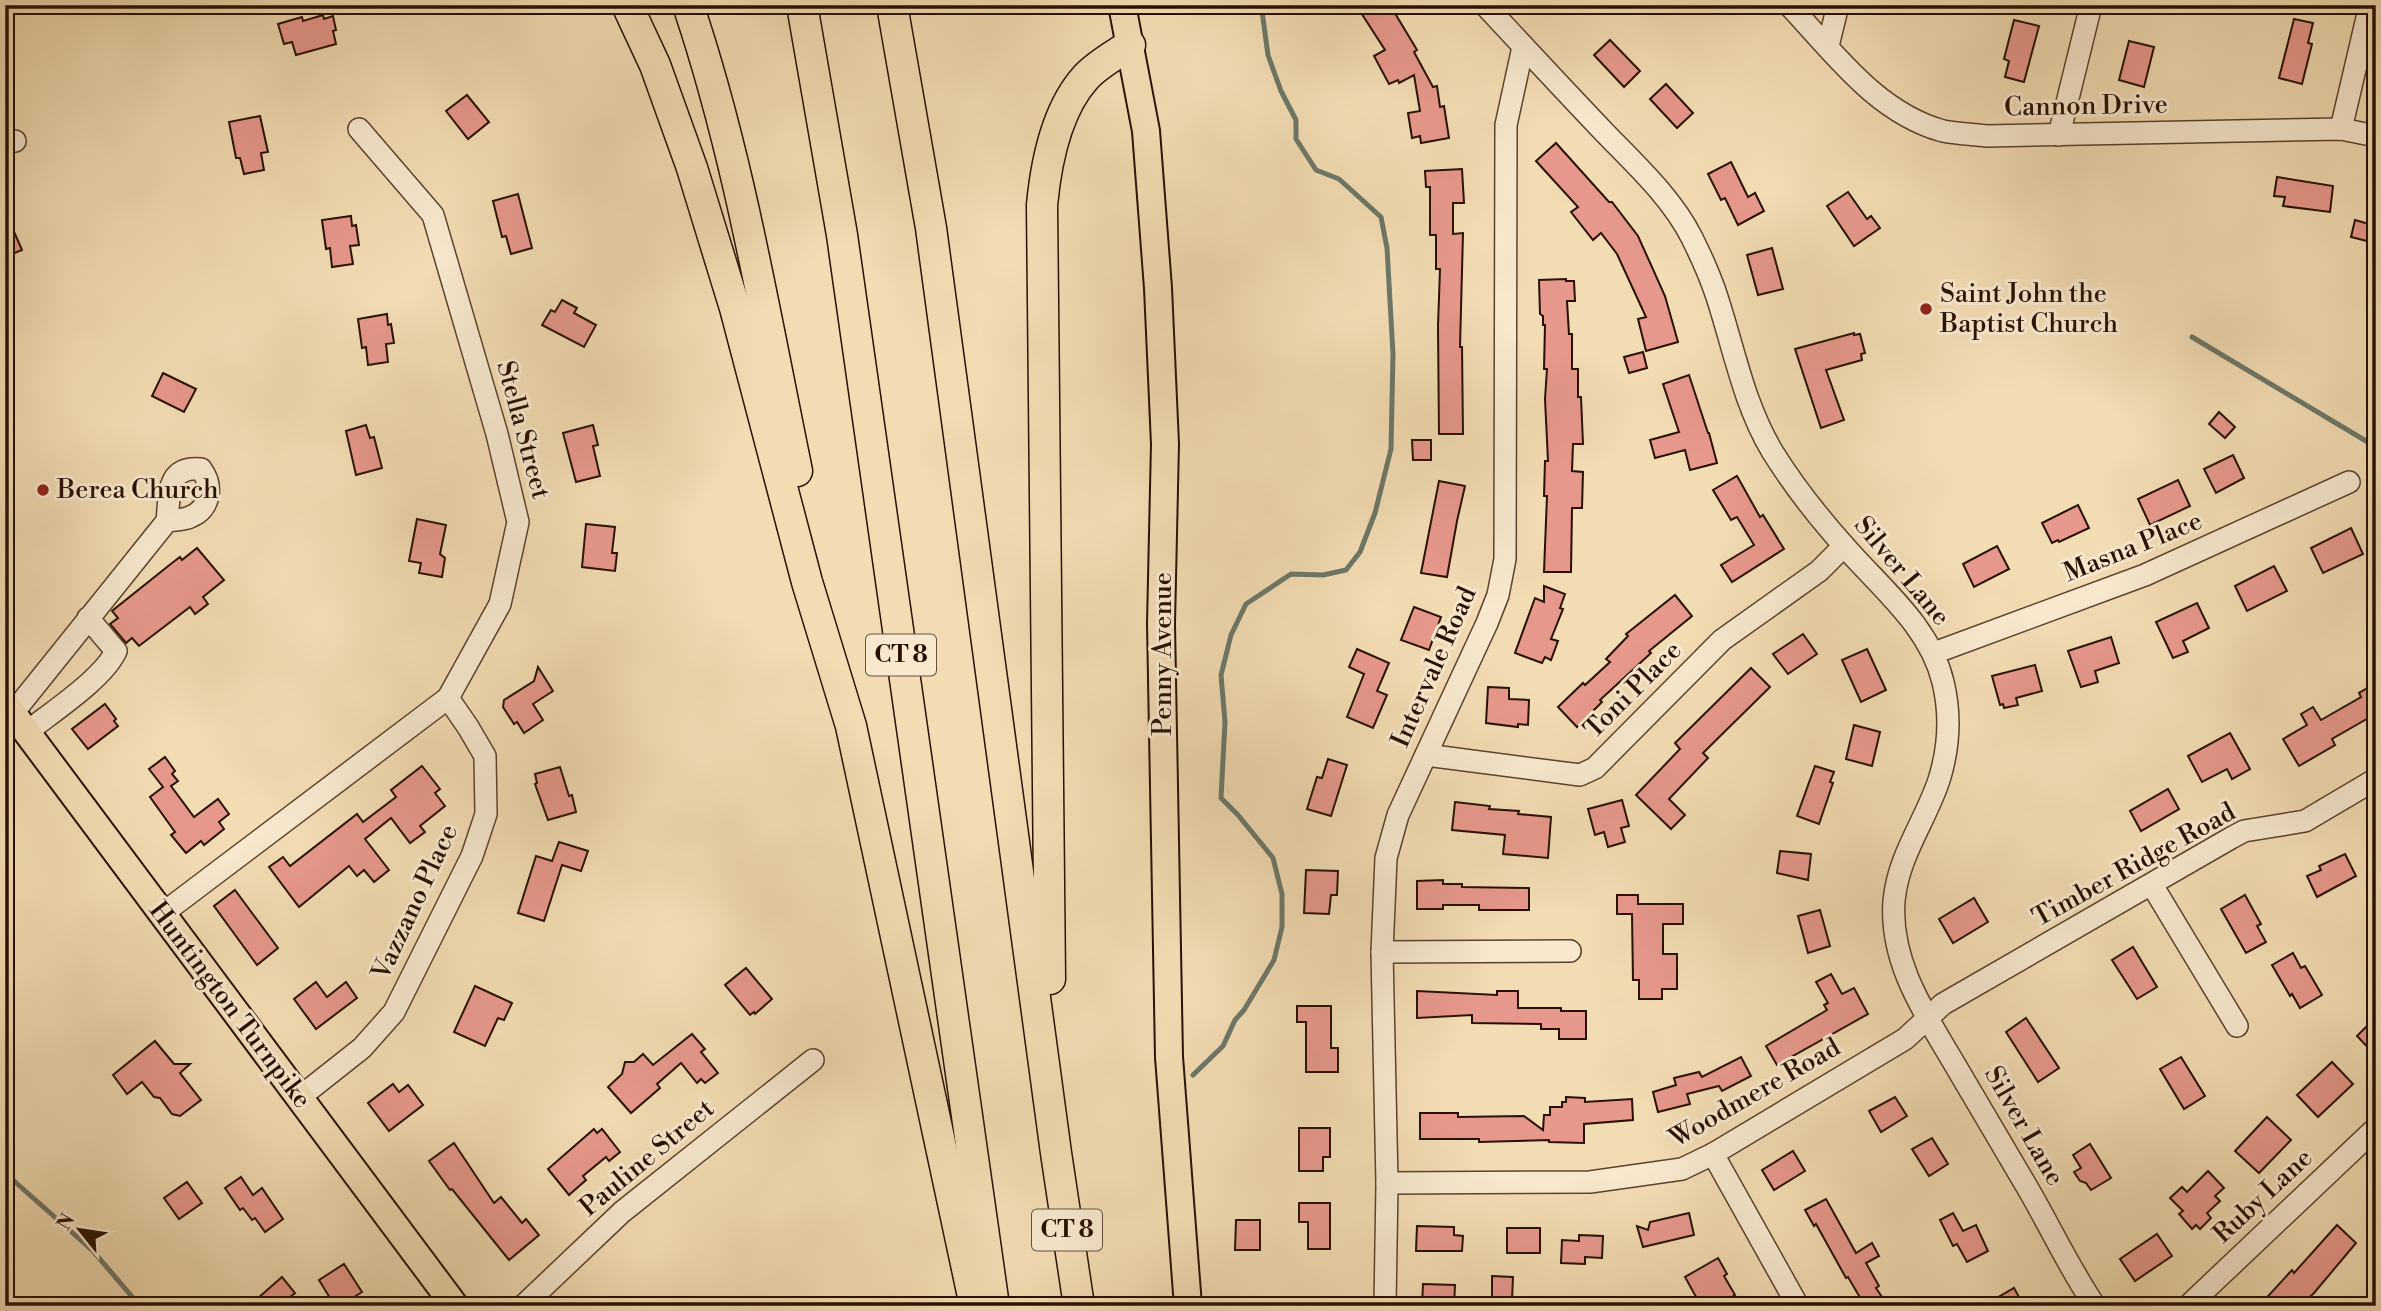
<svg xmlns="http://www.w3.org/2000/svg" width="2381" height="1311" viewBox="0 0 2381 1311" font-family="'Libre Bodoni',serif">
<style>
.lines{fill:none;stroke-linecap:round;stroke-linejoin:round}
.stream{stroke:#6d7768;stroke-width:5}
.building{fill:#e7988c;stroke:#281000;stroke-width:2}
.minor-casing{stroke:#5a432d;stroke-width:24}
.major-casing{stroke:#281000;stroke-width:30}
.highway-casing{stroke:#281000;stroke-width:33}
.minor{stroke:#f7e8ce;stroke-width:21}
.major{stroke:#f2dcb3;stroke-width:26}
.highway{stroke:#f2dcb3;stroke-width:30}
.poi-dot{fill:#8f2418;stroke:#f7e8ce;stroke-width:2.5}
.labels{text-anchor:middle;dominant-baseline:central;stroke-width:6;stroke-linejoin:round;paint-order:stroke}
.shield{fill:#f7e8ce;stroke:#66513e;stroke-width:2}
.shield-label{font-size:24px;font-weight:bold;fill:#281000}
.street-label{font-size:26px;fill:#281000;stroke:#f7e8ce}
.poi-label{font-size:26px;fill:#281000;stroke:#f7e8ce;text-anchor:start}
</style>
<rect width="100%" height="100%" fill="#f2dcb3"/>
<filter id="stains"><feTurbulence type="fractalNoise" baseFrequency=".00286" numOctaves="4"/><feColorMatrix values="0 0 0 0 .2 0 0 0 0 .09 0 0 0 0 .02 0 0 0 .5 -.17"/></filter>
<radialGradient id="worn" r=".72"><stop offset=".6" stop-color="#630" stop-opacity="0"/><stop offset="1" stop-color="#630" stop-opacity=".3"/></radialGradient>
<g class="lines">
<g class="stream">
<path d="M2192,337L2376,447"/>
<path d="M1193,1075L1223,1046L1235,1020L1244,1010L1274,960L1282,927V894L1273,858L1238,815L1221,798L1225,722L1221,675L1231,635L1246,604L1291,574L1323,575L1346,570L1360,552L1375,513L1391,449L1393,354L1387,248L1381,217L1339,179L1316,170L1296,139V120L1281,91L1268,55L1262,11L1264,5"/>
<path d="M5,1173L93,1251L140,1306"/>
</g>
</g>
<g class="building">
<path d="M1356,5H1390L1417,50L1414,52L1433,87L1437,86L1440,107L1444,106L1449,138L1421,143L1420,136L1412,138L1408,113L1420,111L1414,75L1399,83L1398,80L1389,84L1374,56L1385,50Z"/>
<path d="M323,15L324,19L333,16L336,30L333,31L336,44L296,55L292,42L284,44L278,24L302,17L303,21Z"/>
<path d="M2294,19L2313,23L2308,43L2312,44L2302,84L2279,78Z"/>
<path d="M2014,20L2039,26L2024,82L2005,77L2009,61L2004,59Z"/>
<path d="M1610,40L1640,71L1624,87L1594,55Z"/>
<path d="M2129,41L2154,47L2144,87L2119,80Z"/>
<path d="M1666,84L1693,113L1677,128L1650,99Z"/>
<path d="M467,95L489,122L468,139L446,111Z"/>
<path d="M260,116L268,152L261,153L264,170L244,174L240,158H236L229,122Z"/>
<path d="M1556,143L1609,202H1612L1638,236L1665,296L1678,342L1646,351L1638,319L1646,317L1617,254L1601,233L1593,240L1571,212L1578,207L1536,161Z"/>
<path d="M1731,162L1748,197L1755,193L1764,211L1738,225L1725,198L1721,200L1708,174Z"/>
<path d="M1462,169L1464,203H1453V234L1463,233L1460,347H1462L1463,434H1439L1438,326L1440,269H1436V235H1430V187H1426L1425,171Z"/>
<path d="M2277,177L2333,186L2330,212L2283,206L2285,197L2274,196Z"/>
<path d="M1848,192L1867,219L1871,216L1880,228L1854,246L1827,206Z"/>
<path d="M518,194L532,248L511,254L506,236L502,237L493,201Z"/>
<path d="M5,211L22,250L5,257Z"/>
<path d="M351,216L352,226L356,225L359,245L350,246L353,264L332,267L330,248L326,249L322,220Z"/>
<path d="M2355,220L2376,226L2371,242L2351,237Z"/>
<path d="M1772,248L1783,289L1758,295L1747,255Z"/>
<path d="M1566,279V281H1574L1575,301H1567L1569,334H1572V369H1578V397H1581L1583,444H1573L1572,471L1583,472L1582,508H1572L1571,572H1544L1547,496H1544L1545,461H1548L1545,399L1547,369H1544L1545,325H1543V316L1540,314L1539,280Z"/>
<path d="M562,300L577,308L574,313L596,325L584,347L542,325L551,310L555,312Z"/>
<path d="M387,314L388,325L391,324L394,343L386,344L388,362L368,365L366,347L362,348L358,319Z"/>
<path d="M1854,333V335L1860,334L1865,353L1861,354L1862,360L1826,370L1844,420L1821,428L1795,349Z"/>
<path d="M1643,352L1647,368L1629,373L1624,357Z"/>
<path d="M163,373L196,389L184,412L152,396Z"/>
<path d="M1689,375L1708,433H1709L1717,463L1690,470L1685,450L1655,458L1650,440L1679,432L1663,384Z"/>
<path d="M2219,412L2235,427L2225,438L2209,424Z"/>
<path d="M366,425L370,438L374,437L382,468L356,475L346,431Z"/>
<path d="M593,425L598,445L593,446L600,476L576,482L563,433Z"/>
<path d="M1412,440H1431V460H1413Z"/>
<path d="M2233,455L2244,478L2216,493L2204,469Z"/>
<path d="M1737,476L1760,517L1763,515L1784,549L1732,582L1721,565L1754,545L1737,517L1731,520L1713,490Z"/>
<path d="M2178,480L2190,506L2150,525L2138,499Z"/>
<path d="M1439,481L1465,486L1457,521L1447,577L1421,573Z"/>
<path d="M2078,505L2089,528L2059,542L2058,540L2052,543L2042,523Z"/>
<path d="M417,519L446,525L440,554L445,558L442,577L419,573L421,563L409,561Z"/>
<path d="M586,524L615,527L612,553H617L615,571L582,567Z"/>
<path d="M2351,528L2363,554L2323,573L2311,548Z"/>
<path d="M1997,546L2009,569L1974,587L1963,564Z"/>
<path d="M197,548L224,580L203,597L208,604L195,614L190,607L139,646L132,638L126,643L110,624L118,618L112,611L172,563L180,557L182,560Z"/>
<path d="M2274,566L2287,591L2247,611L2235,586Z"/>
<path d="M1544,586L1565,594L1560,608L1563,609L1551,639L1558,641L1551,660L1545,657L1542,663L1515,653L1535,598L1544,602Z"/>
<path d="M1675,595L1692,616L1649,651L1651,653L1600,700L1602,702L1577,727L1558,707L1583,683L1585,685L1610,662L1606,659L1628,636L1626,634Z"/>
<path d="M2197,603L2209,628L2183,641L2188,652L2173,658L2156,622Z"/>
<path d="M1414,607L1441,617L1429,650L1401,640Z"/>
<path d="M1803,634L1817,654L1788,674L1773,654Z"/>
<path d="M2111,637L2119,663L2095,671L2098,682L2081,687L2068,651Z"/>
<path d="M1357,649L1389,663L1377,691L1387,695L1373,728L1347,717L1364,674L1349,667Z"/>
<path d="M1867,649L1886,690L1861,702L1842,660Z"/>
<path d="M2035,665L2042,691L2016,698L2018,705L2004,708L2003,704L2000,705L1992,676Z"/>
<path d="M538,667L553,691L533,704L543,720L524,733L517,722L514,724L503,707L504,700L534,681Z"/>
<path d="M1751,668L1770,687L1703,753L1708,758L1669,799L1685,815L1671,829L1636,795L1680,749L1675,743Z"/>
<path d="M2376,683V722L2372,716L2332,739L2335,745L2299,766L2283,739L2307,725L2301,714L2313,707L2321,720L2361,697L2359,693Z"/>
<path d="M1488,687L1509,688V699L1529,700L1528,725L1518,724V727L1486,723Z"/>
<path d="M105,704L116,719L114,721L118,726L88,749L72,729Z"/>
<path d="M1854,725L1880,732L1872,766L1846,759Z"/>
<path d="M2230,733L2250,769L2232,779L2227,769L2202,782L2188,756Z"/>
<path d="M165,757L175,771L172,774L178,781L171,786L194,817L218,799L229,814L219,822L224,829L204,845L201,841L186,853L171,835L175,832L150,797L163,787L149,769Z"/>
<path d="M1328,759L1347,765L1331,816L1307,809L1317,777L1322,778Z"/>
<path d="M422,766L440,789L435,793L445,806L420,826L425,832L410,843L391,818L365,839L389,870L374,882L364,870L357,876L349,866L299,907L269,867L283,857L290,866L357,814L363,822L396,797L391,790Z"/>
<path d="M1815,766L1834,772L1830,782L1833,783L1819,824L1797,816Z"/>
<path d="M560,767L569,796L572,795L576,812L548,820L535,784L537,783L535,774Z"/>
<path d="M2168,789L2179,809L2141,831L2130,811Z"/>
<path d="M1622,800L1629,826L1621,828L1625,842L1608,847L1604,832L1595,835L1588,809Z"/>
<path d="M1455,802L1490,806L1489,809L1519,811L1518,814L1551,817L1548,858L1503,854L1505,835L1452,830Z"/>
<path d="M559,842L588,851L581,871L562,865L544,921L518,913L536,856L552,861Z"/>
<path d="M1780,851L1811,854L1808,880L1777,873Z"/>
<path d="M2345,854L2356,876L2317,897L2307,876L2321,870L2319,866Z"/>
<path d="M1306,870L1338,871L1337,895H1331L1329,914L1304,913Z"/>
<path d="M1443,880V884H1462V887L1529,888V910H1479V905H1443V909H1417V881Z"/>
<path d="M235,890L278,948L257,965L214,906Z"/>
<path d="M1617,895H1638V904H1683V924H1663V954H1677V989H1662V999H1639V980H1633L1632,914H1617Z"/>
<path d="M2245,895L2261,924L2257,926L2266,942L2246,953L2221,909Z"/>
<path d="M1974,898L1988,922L1953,943L1939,919Z"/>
<path d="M1820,910L1830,946L1808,953L1798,916Z"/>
<path d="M2133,947L2157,987L2137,999L2112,960Z"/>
<path d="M2293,953L2301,968L2305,966L2322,995L2300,1008L2292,994L2290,996L2272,965Z"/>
<path d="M746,968L772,999L755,1014L754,1012L750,1015L725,985Z"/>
<path d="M1831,974L1842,994L1854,988L1868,1014L1777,1065L1766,1046L1827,1010L1824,1005L1828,1003L1816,982Z"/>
<path d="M316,982L327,997L346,982L357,998L316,1029L294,999Z"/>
<path d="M475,986L512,1003L504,1020L498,1018L485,1046L454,1032Z"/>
<path d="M1417,991L1497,995V991H1518V1008H1561V1011H1586V1039H1559V1029H1541V1024L1472,1023V1015L1417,1018Z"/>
<path d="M1297,1006H1331V1048H1338V1072H1306V1022H1297Z"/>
<path d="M2376,1017V1056L2357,1036Z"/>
<path d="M2026,1018L2059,1068L2038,1082L2006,1032Z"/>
<path d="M692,1034L705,1049L701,1052L718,1073L705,1083L701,1079L697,1083L681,1063L657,1084L660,1088L631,1113L608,1087L622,1074L625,1062H634L643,1054L653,1065Z"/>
<path d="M155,1041L174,1064H190L180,1073L201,1100L180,1116L172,1114L160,1098L154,1097L142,1082L127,1094L113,1075Z"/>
<path d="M1741,1057L1751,1076L1722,1091L1719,1086L1687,1094L1690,1104L1658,1112L1653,1092L1676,1085L1674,1078L1699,1072L1702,1077Z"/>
<path d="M2181,1057L2205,1096L2184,1109L2160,1069Z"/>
<path d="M2332,1062L2353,1084L2318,1117L2297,1095Z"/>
<path d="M393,1084L399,1092L408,1085L423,1105L389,1131L368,1103Z"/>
<path d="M1566,1097L1585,1098V1102L1632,1099L1633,1120L1584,1124V1143L1549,1142V1140L1479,1142V1139H1420V1113H1458V1117L1524,1116L1543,1130L1544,1115H1550V1107H1562V1102H1566Z"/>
<path d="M1895,1097L1907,1116L1881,1132L1869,1111Z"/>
<path d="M2267,1117L2291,1140L2259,1173L2235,1151Z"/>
<path d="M1299,1128H1330V1157H1323V1171H1299Z"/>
<path d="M594,1129L597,1133L602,1129L620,1152L609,1161L606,1157L583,1176L586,1180L569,1195L548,1169Z"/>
<path d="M1932,1138L1948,1164L1929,1176L1912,1149Z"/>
<path d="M454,1143L494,1203L501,1197L522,1223L526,1219L539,1235L509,1260L452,1189L450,1190L429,1161Z"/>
<path d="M2090,1144L2111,1178L2091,1190L2086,1183L2080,1181L2074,1172L2081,1168L2073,1155Z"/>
<path d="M1793,1151L1805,1171L1774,1190L1762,1170Z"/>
<path d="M2208,1171L2224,1188L2215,1196L2220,1201L2207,1213L2211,1218L2200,1229L2196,1225L2192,1229L2179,1214L2183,1211L2170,1198L2182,1187L2187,1192Z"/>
<path d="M241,1177L253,1195L262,1188L283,1219L265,1232L255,1218L252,1220L243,1208L240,1210L225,1188Z"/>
<path d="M187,1182L202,1203L179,1219L164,1198Z"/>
<path d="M1826,1199L1856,1253L1872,1243L1879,1256L1866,1263L1879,1286L1876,1288L1888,1306H1865L1848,1277L1846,1278L1816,1224L1814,1226L1805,1210Z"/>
<path d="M1299,1203H1330V1249H1308V1222H1299Z"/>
<path d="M1689,1213L1694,1235L1643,1247L1637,1226L1648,1230L1650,1222Z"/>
<path d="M1953,1213L1963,1231L1976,1225L1988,1251L1967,1262L1957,1244L1953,1246L1940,1220Z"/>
<path d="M1236,1220H1260V1250H1235Z"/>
<path d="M2337,1225L2356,1243L2314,1293L2300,1306H2259L2292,1270L2294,1273Z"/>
<path d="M1417,1226L1454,1227V1235L1463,1236L1462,1251H1416Z"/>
<rect x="1507" y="1228" width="33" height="25"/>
<path d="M2157,1234L2172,1256L2135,1281L2120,1259Z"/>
<path d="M1579,1235L1603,1236L1602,1258L1585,1257V1264L1561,1263L1562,1240L1579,1241Z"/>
<path d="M1718,1258L1727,1274L1724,1276L1735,1295L1716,1306H1701L1685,1277Z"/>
<path d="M344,1264L362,1292L340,1306H335L319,1280Z"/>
<path d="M1492,1276L1513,1277L1512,1300L1492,1299Z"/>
<path d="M282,1277L295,1293L279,1306H249Z"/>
<path d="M1423,1284L1455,1285L1454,1306H1422Z"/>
<path d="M2014,1288L2024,1306H1983Z"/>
</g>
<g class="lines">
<g class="minor-casing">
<g id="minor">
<path d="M1485,5C1525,48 1565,91 1605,133C1636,165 1672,198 1692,238C1701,256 1710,276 1716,294C1734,348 1743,402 1772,451C1793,485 1820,519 1846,548C1882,589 1930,627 1943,682C1951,715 1949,748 1939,780C1925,822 1898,856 1894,901C1889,966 1930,1021 1961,1075C1983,1112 2005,1149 2027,1187C2050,1226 2069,1268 2095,1306"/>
<path d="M1789,5C1834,53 1877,113 1943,131C1957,134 1973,134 1987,136L2341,129L2376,136"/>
<path d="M1828,46L1838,5"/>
<path d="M2341,129L2370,5"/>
<path d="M2059,135L2091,5"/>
<path d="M5,143L15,141"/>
<path d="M1934,653L2145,575L2349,482"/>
<path d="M13,713L167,521C170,494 166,466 201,469C213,485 211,509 190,517C184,520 174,520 167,521"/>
<path d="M27,732C52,712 103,679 116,651L88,618"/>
<path d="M1426,755L1580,775L1595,768L1722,640L1819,571L1844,546"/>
<path d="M2152,885L2237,1026"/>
<path d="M162,914L448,698L500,604L518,522L497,434L433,215L359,129"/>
<path d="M1382,952L1570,951"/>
<path d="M300,1097L362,1048L394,1012L472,856L486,814L485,756L468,727L448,698"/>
<path d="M1713,1154L1798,1306"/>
<path d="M1387,1183L1590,1182L1682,1169L1713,1154L1905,1039L1943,1004L2231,838L2244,831L2305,821L2376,779"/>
<path d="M523,1306L622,1212L813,1060"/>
<path d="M1385,1306L1387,1183L1382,952L1386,858L1398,815L1487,623L1498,595L1505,559L1506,125L1523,47"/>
<path d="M2188,1306L2376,1128"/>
</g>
</g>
<g class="major-casing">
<g id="major">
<path d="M1122,5L1146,131L1158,288L1165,444L1161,624L1169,1057L1188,1306"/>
<path d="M5,703L455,1306"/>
</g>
</g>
<g class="highway-casing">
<g id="highway">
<path d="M627,5L655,65L692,168L735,308L807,582L851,726L975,1306"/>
<path d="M688,5C739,156 765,316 797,471"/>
<path d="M802,5L842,235L994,1306"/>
<path d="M892,5L931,228L1056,1153L1079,1306"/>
<path d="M1050,979L1042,205C1046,163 1056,110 1086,77C1098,64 1115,55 1130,45"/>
</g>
</g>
<use href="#minor" class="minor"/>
<use href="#major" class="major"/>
<use href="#highway" class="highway"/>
</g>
<g class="poi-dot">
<circle cx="1926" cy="309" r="7"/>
<circle cx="43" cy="490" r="7"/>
</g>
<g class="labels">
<g class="shield">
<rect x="866" y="634.5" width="70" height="41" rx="5"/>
<rect x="1032" y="1209.5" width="70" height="41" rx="5"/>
</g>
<g class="shield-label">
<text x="901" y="655">CT 8</text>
<text x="1067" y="1230">CT 8</text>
</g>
<g class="street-label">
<text transform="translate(2086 106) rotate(-1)">Cannon Drive</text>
<text transform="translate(523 430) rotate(75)">Stella Street</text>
<text transform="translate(2133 547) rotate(-22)">Masna Place</text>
<text transform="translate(1902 571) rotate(50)">Silver Lane</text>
<text transform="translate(1163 654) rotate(-90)">Penny Avenue</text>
<text transform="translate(1434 667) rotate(-66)">Intervale Road</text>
<text transform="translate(1633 690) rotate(-45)">Toni Place</text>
<text transform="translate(2134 865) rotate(-29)">Timber Ridge Road</text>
<text transform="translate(415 902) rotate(-65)">Vazzano Place</text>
<text transform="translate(230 1005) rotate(53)">Huntington Turnpike</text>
<text transform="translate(1755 1093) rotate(-30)">Woodmere Road</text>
<text transform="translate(2024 1126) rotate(60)">Silver Lane</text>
<text transform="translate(647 1158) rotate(-40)">Pauline Street</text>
<text transform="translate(2263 1196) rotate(-43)">Ruby Lane</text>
</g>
<g class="poi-label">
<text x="1940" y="294">Saint John the<tspan x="1940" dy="30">Baptist Church</tspan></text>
<text x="57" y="490">Berea Church</text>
</g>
</g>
<rect width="2381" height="1311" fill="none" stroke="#f2dcb3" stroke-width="28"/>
<rect x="7" y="7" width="2367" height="1297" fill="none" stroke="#281000" stroke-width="3.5"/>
<rect x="14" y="14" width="2353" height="1283" fill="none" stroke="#281000" stroke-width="2"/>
<g transform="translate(80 1230) rotate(300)" stroke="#f7e8ce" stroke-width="5" paint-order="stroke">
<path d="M0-5L12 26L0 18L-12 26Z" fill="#281000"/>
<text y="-10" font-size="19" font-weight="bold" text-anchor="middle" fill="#281000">N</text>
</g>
<rect width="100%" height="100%" filter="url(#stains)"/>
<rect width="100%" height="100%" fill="url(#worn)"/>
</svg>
